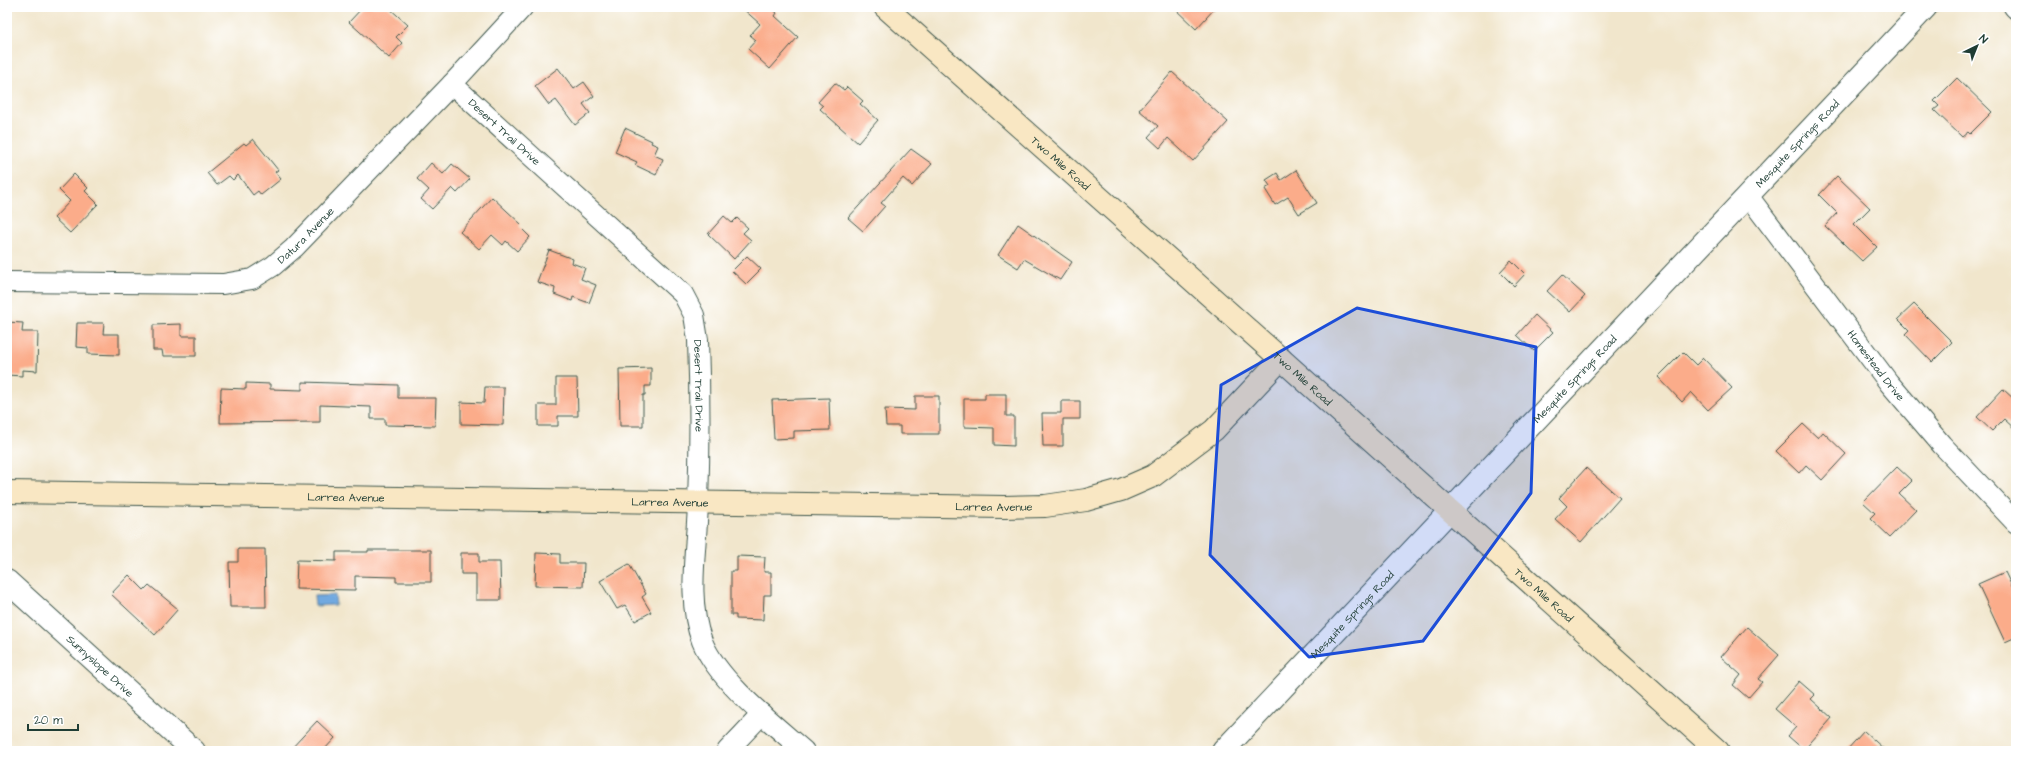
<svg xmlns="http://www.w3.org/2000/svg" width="2023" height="758" viewBox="0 0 2023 758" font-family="'Architects Daughter',sans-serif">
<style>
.water{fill:#71a9e0;stroke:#48738a}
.building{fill:#fbac8a}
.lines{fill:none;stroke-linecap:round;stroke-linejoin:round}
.minor-casing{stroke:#3e564b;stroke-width:22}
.tertiary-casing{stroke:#3e564b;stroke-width:24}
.secondary-casing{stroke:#3e564b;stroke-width:24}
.minor{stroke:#fff;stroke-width:20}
.tertiary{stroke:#fff;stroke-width:22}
.secondary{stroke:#f9e7c3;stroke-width:22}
.marked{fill:#1d4ed8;fill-opacity:0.2;stroke:#1d4ed8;stroke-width:3;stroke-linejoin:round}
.labels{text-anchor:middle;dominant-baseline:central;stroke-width:4;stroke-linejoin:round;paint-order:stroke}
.street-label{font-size:11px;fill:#1f3d34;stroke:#fff}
</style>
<rect width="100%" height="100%" fill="#fff"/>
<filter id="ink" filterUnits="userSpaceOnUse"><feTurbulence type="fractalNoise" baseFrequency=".025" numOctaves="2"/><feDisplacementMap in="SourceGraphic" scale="8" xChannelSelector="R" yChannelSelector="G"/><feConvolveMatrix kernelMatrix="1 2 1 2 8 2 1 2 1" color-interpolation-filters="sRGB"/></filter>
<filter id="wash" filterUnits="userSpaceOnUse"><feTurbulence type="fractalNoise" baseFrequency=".012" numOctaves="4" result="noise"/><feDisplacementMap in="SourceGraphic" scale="16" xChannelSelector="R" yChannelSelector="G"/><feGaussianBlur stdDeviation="0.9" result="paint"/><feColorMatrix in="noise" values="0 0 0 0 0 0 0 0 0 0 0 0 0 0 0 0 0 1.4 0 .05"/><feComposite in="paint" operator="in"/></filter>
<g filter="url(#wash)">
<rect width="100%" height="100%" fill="#f1e6cc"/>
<path class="water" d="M335,595L336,605L315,606L314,596Z"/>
<g id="blocks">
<g class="building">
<path d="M363,7H388L408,25L396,37L402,43L389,58L349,22Z"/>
<path d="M741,7H770L777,13L775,16L798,37L770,69L748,49L756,40L750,35L760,24Z"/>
<path d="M1173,7H1216L1196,29Z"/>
<path d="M558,68L574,89L584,82L594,96L583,104L590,113L575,125L556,100L549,105L535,86Z"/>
<path d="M1172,72L1228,122L1193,161L1168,138L1160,148L1148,137L1158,126L1139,110Z"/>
<path d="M1957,78L1992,112L1970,134L1968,132L1962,137L1934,110L1939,106L1934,101Z"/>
<path d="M835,83L844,90L847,87L863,101L860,104L878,120L858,143L820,109L823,106L818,102Z"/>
<path d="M625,128L652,141L651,143L658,146L654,155L663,159L656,175L635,165L637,162L615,152Z"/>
<path d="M253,139L278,170L275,172L281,179L261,195L258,191L253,195L238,175L233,180L229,176L217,185L207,173L244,143L246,145Z"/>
<path d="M911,149L932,164L912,186L903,178L881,203L885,206L863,231L848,218Z"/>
<path d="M431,163L443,174L452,164L470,179L457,193L452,188L432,209L421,199L429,190L417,179Z"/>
<path d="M1296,170L1317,203L1299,214L1288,197L1275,205L1265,189L1270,186L1266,180L1277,173L1281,180Z"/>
<path d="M74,174L88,188L85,191L98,204L70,233L54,218L70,201L59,190Z"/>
<path d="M1837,176L1870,208L1854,224L1877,247L1862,261L1825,226L1837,213L1819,195Z"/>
<path d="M492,197L521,224L519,226L530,237L517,251L506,241L503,245L492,235L479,249L460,232Z"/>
<path d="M724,216L732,223L737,218L748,228L743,233L751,240L734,259L708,234Z"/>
<path d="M1018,224L1072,262L1060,280L1024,259L1018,268L998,255Z"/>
<path d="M549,250L573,259L572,263L585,268L581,279L596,285L589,303L573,297L572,301L554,294L555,288L537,282Z"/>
<path d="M747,256L761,269L746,284L732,271Z"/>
<path d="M1511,260L1525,274L1514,286L1500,272Z"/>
<path d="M1562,275L1585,296L1570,312L1547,291Z"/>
<path d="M1914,304L1952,342L1932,362L1905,334L1909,330L1898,319Z"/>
<path d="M1535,315L1553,332L1534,351L1517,335Z"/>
<path d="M7,322L23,323L22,332H38L37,371L22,370V376L7,375Z"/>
<path d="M77,323H104L103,334H119V355L88,354V348L76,347Z"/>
<path d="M181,324V336H196V356H163L162,350H153V325Z"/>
<path d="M1683,352L1696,365L1703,358L1732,388L1708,410L1691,392L1682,402L1658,377Z"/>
<path d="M651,368V386H645V395H643V426H620L619,369Z"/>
<path d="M556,378H577L578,416H558V426H538V405H556Z"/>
<path d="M302,382L398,385V398H436L435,426L385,425V419H371V407L320,405V422L220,423L221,388L246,389V383L270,384V389L302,390Z"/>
<path d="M485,387H504L503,425L461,424V402L484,403Z"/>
<path d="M2003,389L2016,401V430L2004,419L1992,431L1977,417Z"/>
<path d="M985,394H1006V416H1014V446L994,445V428L964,427V399H985Z"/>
<path d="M915,396H939V434H900V426H886L885,409L915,410Z"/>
<path d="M829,398L830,430L794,431V438L774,439L772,400Z"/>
<path d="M1061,401H1080V419H1063V446H1043L1042,413H1061Z"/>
<path d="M1803,424L1818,438L1823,432L1846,454L1822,480L1806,465L1799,473L1776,451Z"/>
<path d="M1897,467L1912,481L1899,494L1916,510L1890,537L1870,518L1875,513L1863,502Z"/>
<path d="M1586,468L1620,498L1581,542L1555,519L1567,506L1559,498Z"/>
<path d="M238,549H265L266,607H230L229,562H238Z"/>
<path d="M368,550H431V582H396V577L355,576V590L296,589L297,560L336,561V552H368Z"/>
<path d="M461,553H479V562H500L501,600H476V574H461Z"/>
<path d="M536,553L560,554V563H584L583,587L535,586Z"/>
<path d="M737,556L765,557L764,572H771V595H764L763,620L736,619V615H731V571H737Z"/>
<path d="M629,564L646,594L642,597L651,612L635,621L625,605L617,609L600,581Z"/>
<path d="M2005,572L2016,595V637L2005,642L1978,584Z"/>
<path d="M129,575L144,590L149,585L178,609L155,635L111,594Z"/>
<path d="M1747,627L1779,655L1758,679L1762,682L1748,698L1733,685L1741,675L1721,657Z"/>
<path d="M1799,681L1815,695L1811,699L1832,718L1804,750L1788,736L1796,727L1775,709Z"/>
<path d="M317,721L335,738L323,751H289Z"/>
<path d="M1864,731L1886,751H1846Z"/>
</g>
</g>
</g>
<g filter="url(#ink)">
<use href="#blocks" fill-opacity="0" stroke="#3e564b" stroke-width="1"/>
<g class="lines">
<g class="minor-casing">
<g id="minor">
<path d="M2014,7L2016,9"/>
<path id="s1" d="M452,84L683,294L694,315L698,340C700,394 700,449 698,503C697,546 686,600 702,641C718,681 772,723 804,751"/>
<path id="s2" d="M1749,197L1889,383L1942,445L2016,523"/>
<path id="s3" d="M7,282L223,284L252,279L273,266L294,248L452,84L523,7"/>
<path d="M727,751L762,714"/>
</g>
</g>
<g class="tertiary-casing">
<g id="tertiary">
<path id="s4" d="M7,581L194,751"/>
<path id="s5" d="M1223,751L1926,7"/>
</g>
</g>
<g class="secondary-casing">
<g id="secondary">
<path id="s6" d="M885,7L1281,359L1718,751"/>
<path id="s7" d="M7,492L1004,507L1045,506L1086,500L1121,490L1153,476L1214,430L1281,359"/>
</g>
</g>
<use href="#minor" class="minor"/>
<use href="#tertiary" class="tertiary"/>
<use href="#secondary" class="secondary"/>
</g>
</g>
<path class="marked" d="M1357,308L1536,347L1531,493L1423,641L1309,657L1210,555L1221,385Z"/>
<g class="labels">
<g class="street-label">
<text stroke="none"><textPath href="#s1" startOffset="71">Desert Trail Drive</textPath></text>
<text stroke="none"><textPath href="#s5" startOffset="836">Mesquite Springs Road</textPath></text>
<text stroke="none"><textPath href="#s6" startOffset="235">Two Mile Road</textPath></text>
<text stroke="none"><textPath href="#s3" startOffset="315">Datura Avenue</textPath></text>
<text stroke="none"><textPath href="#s2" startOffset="211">Homestead Drive</textPath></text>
<text stroke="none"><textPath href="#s6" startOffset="559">Two Mile Road</textPath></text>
<text stroke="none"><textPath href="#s5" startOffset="512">Mesquite Springs Road</textPath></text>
<text stroke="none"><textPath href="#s1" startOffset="407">Desert Trail Drive</textPath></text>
<text stroke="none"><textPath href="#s7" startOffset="339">Larrea Avenue</textPath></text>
<text stroke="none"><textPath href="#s7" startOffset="663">Larrea Avenue</textPath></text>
<text stroke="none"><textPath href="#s7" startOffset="987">Larrea Avenue</textPath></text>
<text stroke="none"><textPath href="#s6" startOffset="883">Two Mile Road</textPath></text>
<text stroke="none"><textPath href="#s5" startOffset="188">Mesquite Springs Road</textPath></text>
<text stroke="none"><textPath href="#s4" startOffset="126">Sunnyslope Drive</textPath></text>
</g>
</g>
<rect width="2023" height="758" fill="none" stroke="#fff" stroke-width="24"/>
<g transform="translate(1977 46) rotate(43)" stroke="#ffffff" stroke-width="3" paint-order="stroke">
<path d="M0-3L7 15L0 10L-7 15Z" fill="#1f3d34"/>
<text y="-6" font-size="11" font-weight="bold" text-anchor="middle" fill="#1f3d34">N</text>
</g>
<path d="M28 724v6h50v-6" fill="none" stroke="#1f3d34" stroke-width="2"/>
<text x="34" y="724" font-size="12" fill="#1f3d34" stroke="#ffffff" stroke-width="3" paint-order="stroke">20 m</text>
</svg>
